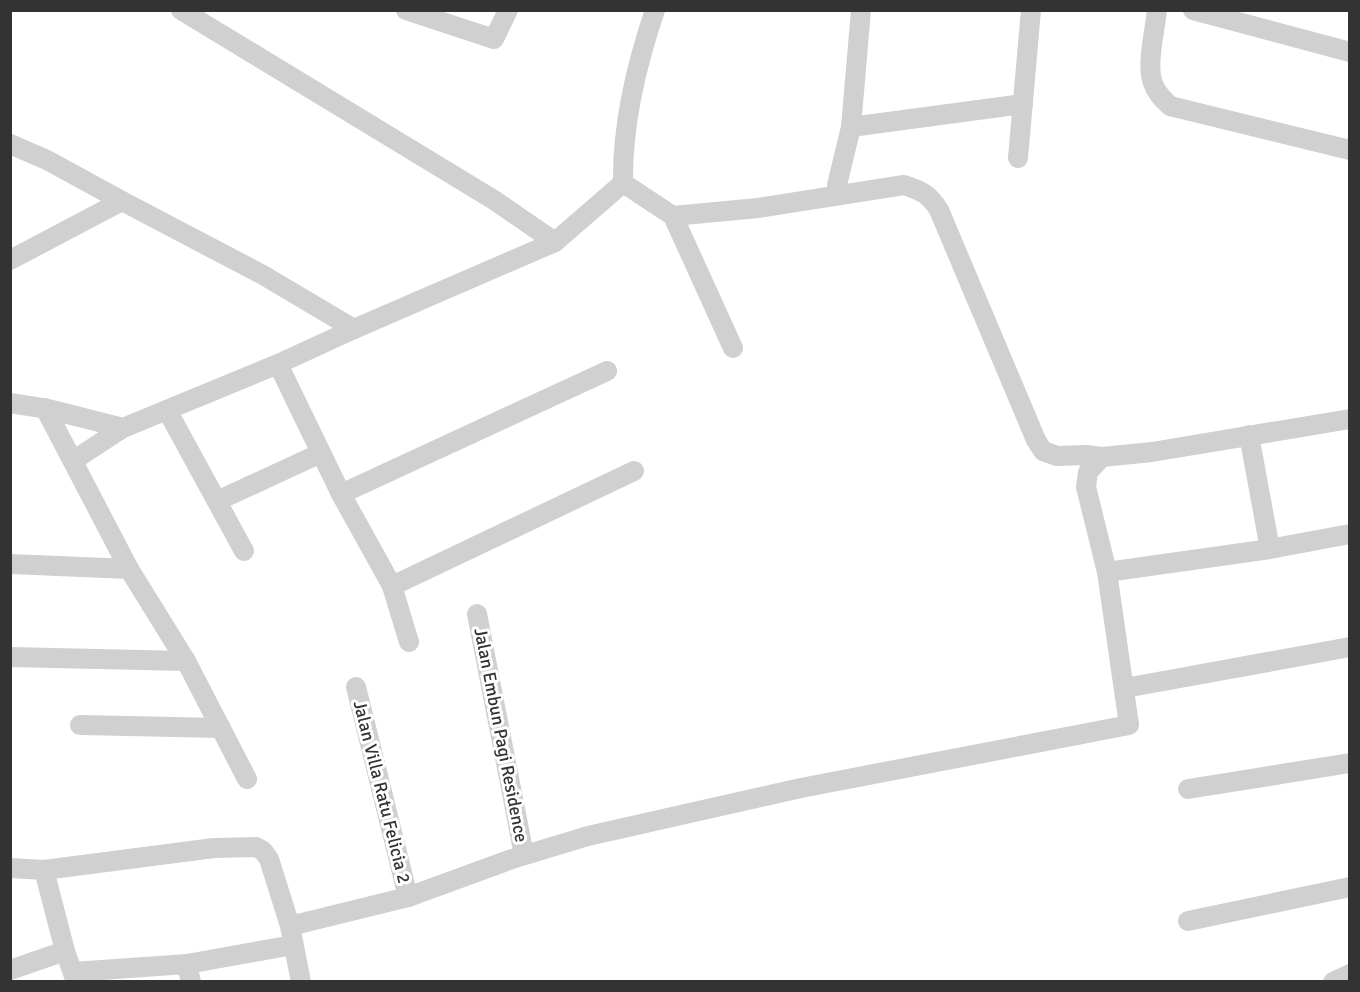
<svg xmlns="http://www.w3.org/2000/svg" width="1360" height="992" viewBox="0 0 1360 992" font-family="Signika,sans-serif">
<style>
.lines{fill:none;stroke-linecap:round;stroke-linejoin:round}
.street{stroke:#d0d0d0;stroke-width:20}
.labels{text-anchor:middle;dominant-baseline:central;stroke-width:6;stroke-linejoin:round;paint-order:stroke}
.street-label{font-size:18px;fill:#333;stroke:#fff}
</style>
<rect width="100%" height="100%" fill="#fff"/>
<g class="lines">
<g class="street">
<path d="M181,10L494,200L555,242"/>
<path d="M406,10L494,39L508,10"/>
<path d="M1157,10C1155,30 1146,66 1153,83C1156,93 1163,99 1170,106L1350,150"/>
<path d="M1193,10L1350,52"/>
<path d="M851,127L1023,104"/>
<path d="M10,144L47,160L122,201"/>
<path d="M1018,158L1031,10"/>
<path d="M623,183L673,216L733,348"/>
<path d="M623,183C622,124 636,66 655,10"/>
<path d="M837,185L851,127L861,10"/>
<path d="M673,216L758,208L904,185C922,191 929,194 939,210L1036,440L1043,451L1057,456L1086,455L1102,457L1152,452L1350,419"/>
<path d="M10,260L122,201L263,275L354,329L555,242L623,183"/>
<path d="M278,364L341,494L392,586L409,642"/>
<path d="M10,403L48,409L123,428L278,364L354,329"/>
<path d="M45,408L129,569L186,661L247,779"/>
<path d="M167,410L244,551"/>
<path d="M1249,435L1270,549"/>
<path d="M74,460L123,428"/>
<path d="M341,494L607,371"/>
<path d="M217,501L321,453"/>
<path d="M10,564L129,569"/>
<path d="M1107,572L1270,549L1350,534"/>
<path d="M392,586L634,471"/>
<path d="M477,614L524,855"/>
<path d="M10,657L186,661"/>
<path d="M356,687L408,897"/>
<path d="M1125,688L1350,647"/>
<path d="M80,725L221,728"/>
<path d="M1188,789L1350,763"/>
<path d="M10,868L44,870L65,951L76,982"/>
<path d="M44,870L214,848L256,847L263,851L269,859L290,926L301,982"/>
<path d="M1188,921L1350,887"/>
<path d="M290,926L408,897L512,859L588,836L801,788L1129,725L1107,572L1086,487L1088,472L1102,457"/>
<path d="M187,964L293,945"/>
<path d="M10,970L65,951"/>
<path d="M73,972L187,964L191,982"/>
<path d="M1333,982L1350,974"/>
</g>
</g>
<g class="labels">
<g class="street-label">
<text transform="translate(501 735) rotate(79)">Jalan Embun Pagi Residence</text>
<text transform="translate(382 792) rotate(76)">Jalan Villa Ratu Felicia 2</text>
</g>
</g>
<rect width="1360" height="992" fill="none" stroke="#333333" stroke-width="24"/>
</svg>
